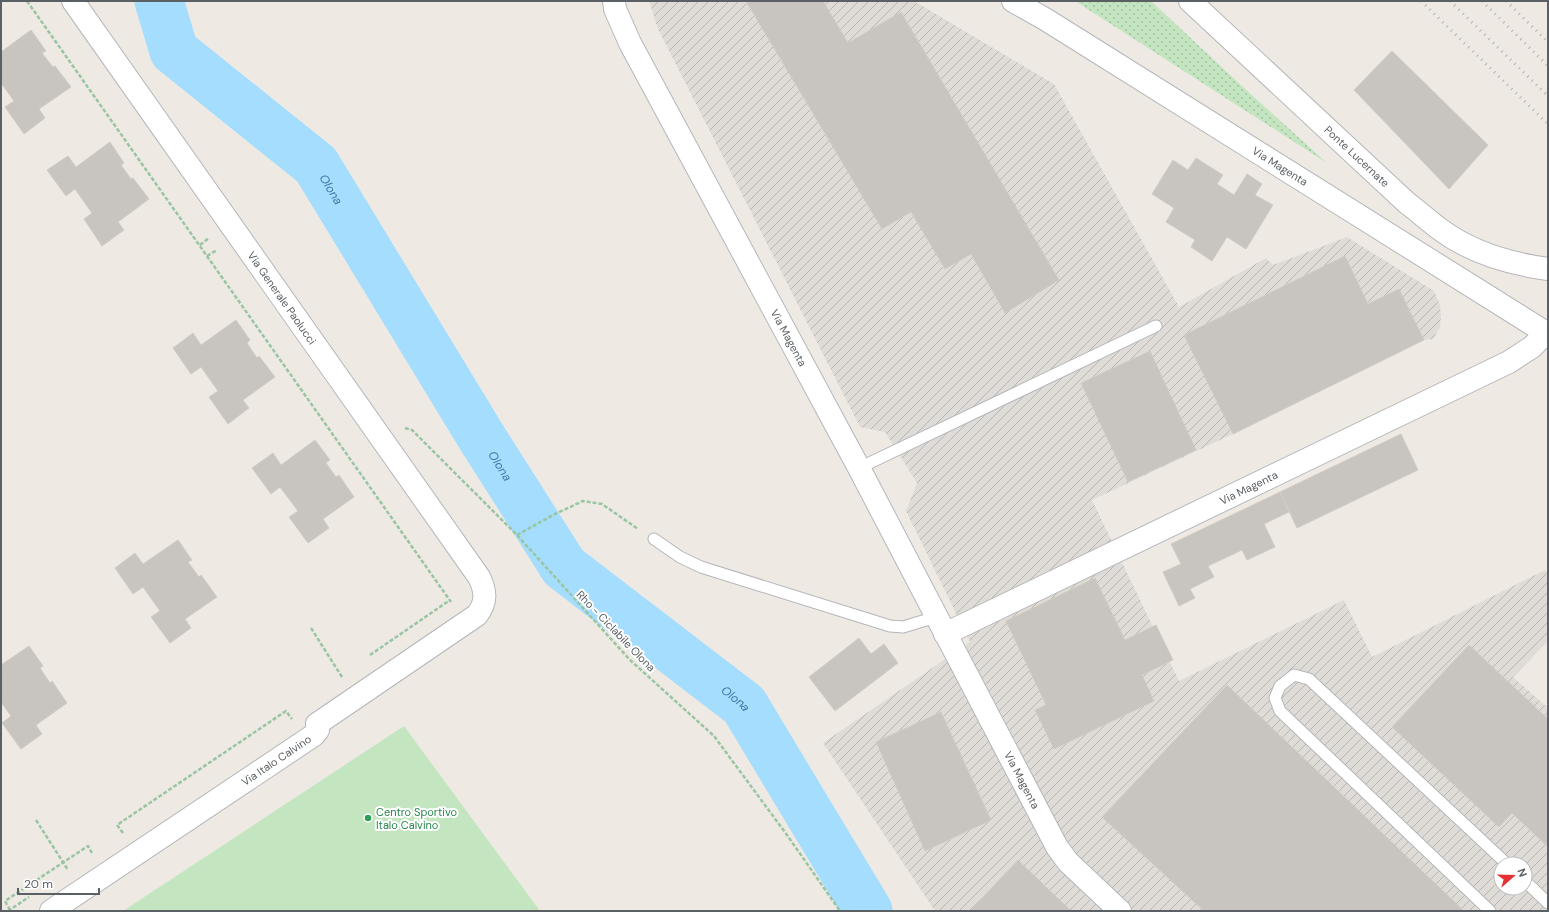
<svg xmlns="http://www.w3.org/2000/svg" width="1549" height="912" viewBox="0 0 1549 912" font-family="'DM Sans',sans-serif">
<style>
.industrial{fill:url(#industrial-furrows);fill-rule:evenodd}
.grass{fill:url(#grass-dots)}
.green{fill:#c3e5c0}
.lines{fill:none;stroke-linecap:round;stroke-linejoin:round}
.river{stroke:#a4ddfd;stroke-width:49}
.building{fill:#c8c5c0;stroke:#d2ccc2}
.service-casing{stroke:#b4b6ba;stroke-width:13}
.minor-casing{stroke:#b4b6ba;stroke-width:24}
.tertiary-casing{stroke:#b4b6ba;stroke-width:24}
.path{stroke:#99c5a3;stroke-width:2.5;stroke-dasharray:4 2;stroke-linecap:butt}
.service{stroke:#fff;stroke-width:11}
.minor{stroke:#fff;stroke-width:22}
.tertiary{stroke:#fff;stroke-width:22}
.rail{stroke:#b2b3b4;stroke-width:3;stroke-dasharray:1 5;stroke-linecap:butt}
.leisure-dot{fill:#2e9e5b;stroke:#fff;stroke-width:1.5}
.labels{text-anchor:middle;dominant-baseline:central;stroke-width:4;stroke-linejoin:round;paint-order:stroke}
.street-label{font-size:11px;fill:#5b6064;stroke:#fff}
.leisure-label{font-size:11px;fill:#27864d;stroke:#fff;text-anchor:start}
.water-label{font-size:12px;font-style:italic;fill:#3e79a6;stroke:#fff}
</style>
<defs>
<pattern id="industrial-furrows" width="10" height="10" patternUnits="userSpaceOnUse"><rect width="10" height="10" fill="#dfdcd7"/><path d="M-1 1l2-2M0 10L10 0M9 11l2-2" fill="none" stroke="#b8b6b2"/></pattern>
<pattern id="grass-dots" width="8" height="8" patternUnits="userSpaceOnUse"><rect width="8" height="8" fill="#c3e5c0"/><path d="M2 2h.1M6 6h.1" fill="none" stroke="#a1bda0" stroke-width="1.8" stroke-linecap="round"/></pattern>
</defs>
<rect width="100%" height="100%" fill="#eeeae3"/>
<path class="industrial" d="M649,1H914L1054,84L1179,307L1266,258L1273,265L1347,237L1434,291L1440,305L1441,316L1440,327L1433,339L1424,340L1233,434L1092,500L1179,681L1344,600L1372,657L1545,570L1548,573V641L1513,677L1548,708V911H935L823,743L970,642L906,511L917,483L885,432L860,427L658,29ZM1501,864H1525V888H1501Z"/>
<path class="grass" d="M1075,1H1151L1244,88L1327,163Z"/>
<path class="green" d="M404,726L540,911H123Z"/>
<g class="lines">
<path class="river" id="s1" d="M159,1L174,51L316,165L482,438L564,567L744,705L868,911"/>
</g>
<g class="building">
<path d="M751,1H823L848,43L901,12L1059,280L1005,313L971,254L945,269L911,212L882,229L747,3Z"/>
<path d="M31,30L46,51L42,53L53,67L55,66L71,87L39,109L45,118L24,134L5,107L14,101L1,83V52Z"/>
<path d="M1392,51L1488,145L1449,189L1354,90Z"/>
<path d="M110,142L124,163L121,165L131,179L133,178L149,199L118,222L124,230L102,246L84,219L92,213L75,189L66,196L47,170L68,156L76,167Z"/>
<path d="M1196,158L1223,175L1217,184L1234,195L1247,174L1262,184L1255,195L1273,205L1246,249L1227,237L1212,261L1191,247L1195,240L1166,222L1174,208L1152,194L1173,160L1188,170Z"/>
<path d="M1345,256L1368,304L1399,289L1424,340L1233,434L1184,335Z"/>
<path d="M236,320L250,340L247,343L257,358L259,356L275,377L243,400L249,408L228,424L209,397L218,391L201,367L191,374L173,348L193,333L201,345Z"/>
<path d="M1150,351L1196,450L1128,482L1081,383Z"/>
<path d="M1401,434L1418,470L1297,528L1280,492Z"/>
<path d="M315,440L330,460L326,463L336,477L339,475L354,497L323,519L329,528L308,543L289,517L298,511L280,487L271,494L252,468L273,453L281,465Z"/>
<path d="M1280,492L1289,512L1264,524L1275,547L1247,560L1242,550L1208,566L1214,577L1190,589L1195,598L1179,606L1163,572L1181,564L1171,544Z"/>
<path d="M178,540L192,560L188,562L199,577L201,575L217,597L185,619L191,628L170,643L151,617L160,611L143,587L133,594L115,568L135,553L143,564Z"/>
<path d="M1095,578L1125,640L1156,625L1173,660L1142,675L1154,701L1054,749L1035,710L1046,705L1006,621Z"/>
<path d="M859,638L871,654L884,644L898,663L835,711L809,677Z"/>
<path d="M1469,645L1548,719V847L1512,813L1499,827L1392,727Z"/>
<path d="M29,646L43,666L40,668L50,683L52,681L67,703L36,725L42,734L21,749L2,723L11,716L1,702V665Z"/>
<path d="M1227,685L1464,911H1204L1102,817Z"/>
<path d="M941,712L991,820L925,851L876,742Z"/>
<path d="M1018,860L1071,911H970Z"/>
</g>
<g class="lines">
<g class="service-casing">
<g id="service">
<path d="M859,468L1156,326"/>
<path d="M654,539L680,557L701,567L890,626L903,627L936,617"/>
<path d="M1525,881L1548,903"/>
<path d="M1490,911L1280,711L1275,698L1280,686L1294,675L1309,679L1507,864"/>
</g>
</g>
<g class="minor-casing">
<g id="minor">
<path id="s2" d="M614,1L615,9L630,43L859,468L1057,847L1068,862L1120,911"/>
<path id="s3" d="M1190,1L1407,203C1419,212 1430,222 1441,230C1472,253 1511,264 1548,269"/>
<path id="s4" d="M945,634L1509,362L1532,347L1546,333"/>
<path id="s5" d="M51,911L314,735L318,730L317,724L477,615C487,602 486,591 479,577L73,1"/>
</g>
</g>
<g class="tertiary-casing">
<g id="tertiary">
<path id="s6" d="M1013,1L1045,19L1548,334"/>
</g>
</g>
<g class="path">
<path d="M27,1L451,602"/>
<path d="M200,245L209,238"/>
<path d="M207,256L217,250"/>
<path d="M405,428L412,430L517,535L630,660L714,736L787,835L840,911"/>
<path d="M517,535L555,514L583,501L602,504L638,529"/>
<path d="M311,628L342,677"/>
<path d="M370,655L450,600"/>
<path d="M36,820L68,870"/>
<path d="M123,833L117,825L286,711L292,719"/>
<path d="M10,910L5,901L88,846L92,853"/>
<path d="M8,911L29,897"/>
</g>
<use href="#service" class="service"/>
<use href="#minor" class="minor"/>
<use href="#tertiary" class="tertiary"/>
<g class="rail">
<path d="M1421,1L1548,124"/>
<path d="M1450,1L1548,96"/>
<path d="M1482,1L1548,66"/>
<path d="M1506,1L1548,42"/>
</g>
</g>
<circle class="leisure-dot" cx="368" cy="818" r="4"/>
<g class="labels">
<g class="street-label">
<text stroke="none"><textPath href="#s3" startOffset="228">Ponte Lucernate</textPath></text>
<text stroke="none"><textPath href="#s6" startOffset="314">Via Magenta</textPath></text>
<text transform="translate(282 298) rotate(55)">Via Generale Paolucci</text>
<text stroke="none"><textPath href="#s2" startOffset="380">Via Magenta</textPath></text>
<text stroke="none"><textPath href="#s4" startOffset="337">Via Magenta</textPath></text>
<text transform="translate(616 631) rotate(46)">Rho - Ciclabile Olona</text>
<text stroke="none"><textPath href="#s5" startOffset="271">Via Italo Calvino</textPath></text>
<text stroke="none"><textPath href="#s2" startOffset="880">Via Magenta</textPath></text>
</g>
<g class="leisure-label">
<text x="376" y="812">Centro Sportivo<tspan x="376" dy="13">Italo Calvino</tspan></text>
</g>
<g class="water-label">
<text stroke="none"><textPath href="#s1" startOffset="263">Olona</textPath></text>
<text stroke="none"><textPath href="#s1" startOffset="587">Olona</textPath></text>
<text stroke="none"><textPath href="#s1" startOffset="923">Olona</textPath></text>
</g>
</g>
<rect width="1549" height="912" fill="none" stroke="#5b6064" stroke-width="4"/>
<g transform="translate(1513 876) rotate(70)"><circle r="19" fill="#ffffff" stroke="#bdbfc1"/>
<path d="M0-3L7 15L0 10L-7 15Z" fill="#e53131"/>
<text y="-6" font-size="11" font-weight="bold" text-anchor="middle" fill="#5b6064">N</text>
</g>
<path d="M18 888v6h81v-6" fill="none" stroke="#5b6064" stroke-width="2"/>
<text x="24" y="888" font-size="12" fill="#5b6064" stroke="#ffffff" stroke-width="3" paint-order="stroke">20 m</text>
</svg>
